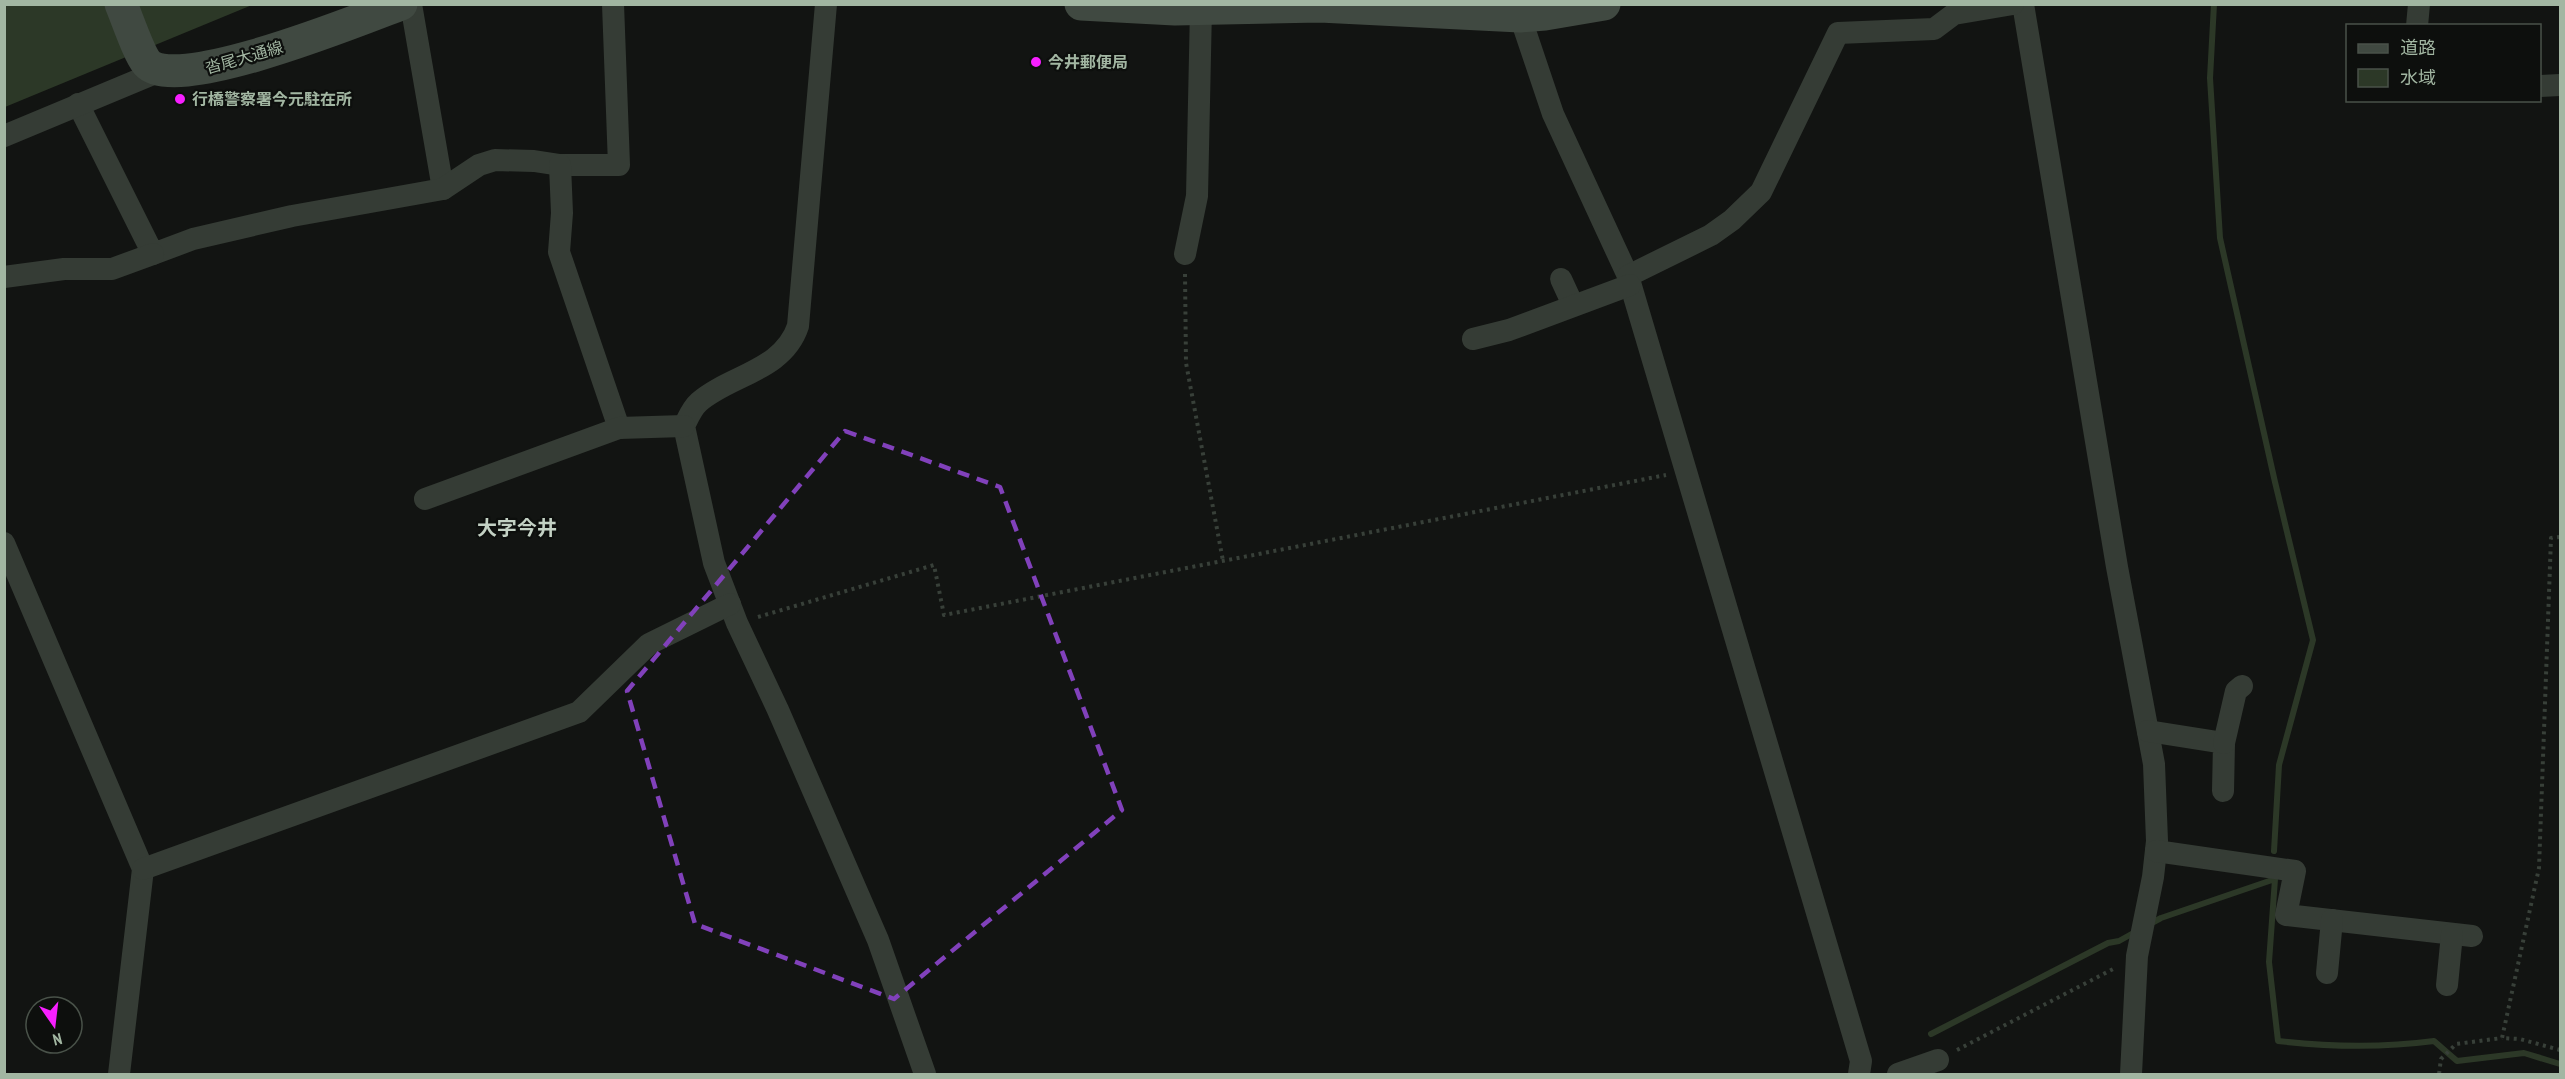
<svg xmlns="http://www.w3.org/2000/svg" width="2565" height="1079" viewBox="0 0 2565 1079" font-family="'PT Sans Narrow','Noto Sans JP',sans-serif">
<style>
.water{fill:#2c3827}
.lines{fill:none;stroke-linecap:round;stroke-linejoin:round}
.stream{stroke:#2c3827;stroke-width:6}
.path{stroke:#384039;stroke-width:4;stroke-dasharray:3 4.5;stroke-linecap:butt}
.minor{stroke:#353c35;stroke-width:22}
.secondary{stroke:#404941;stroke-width:33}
.marked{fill:none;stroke:#8141bb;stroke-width:4.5;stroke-dasharray:12 8;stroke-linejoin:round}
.poi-dot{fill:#f71fff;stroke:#0d0f0d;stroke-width:2}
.labels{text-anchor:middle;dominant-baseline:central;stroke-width:4.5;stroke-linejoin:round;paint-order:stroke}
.street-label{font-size:16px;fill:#a2b6a2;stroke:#0d0f0d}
.poi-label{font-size:16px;font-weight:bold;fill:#a2b6a2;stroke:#0d0f0d;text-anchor:start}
.quarter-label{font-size:20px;font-weight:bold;fill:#c3d1c4;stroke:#0d0f0d}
</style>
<rect width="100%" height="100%" fill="#121412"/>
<path class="water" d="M5,5H252L5,107Z"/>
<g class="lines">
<g class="stream">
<path d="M2214,4L2210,78L2220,238L2275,482L2313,640L2279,765L2274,851"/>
<path d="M2148,925L2161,918L2275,879L2269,962L2278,1041C2331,1047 2381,1048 2434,1041L2457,1061L2524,1053L2560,1064"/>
<path d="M1931,1034L2108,943L2119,941L2137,931"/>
</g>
<g class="path">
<path d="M1185,274L1186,363L1223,561"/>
<path d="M2560,537L2551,538L2539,868L2502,1038L2520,1039L2560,1050"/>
<path d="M758,617L934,565L944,615L1666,475"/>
<path d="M1957,1050L2115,968"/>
<path d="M2439,1074L2441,1059L2456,1044L2502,1038"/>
</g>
<g class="minor">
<path d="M411,4L443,189"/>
<path d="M826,4L798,326C783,371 730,375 699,402C692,408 688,418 684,426L714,563L737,623L778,710L878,940L925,1074"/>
<path d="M2023,4L2117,567L2154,764L2157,841L2153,877L2137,956L2131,1074"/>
<path d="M1520,16L1553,114L1628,276L1861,1061L1859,1074"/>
<path d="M2417,26L2419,4"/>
<path d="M2540,86L2560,85"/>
<path d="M78,104L153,254L193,239L292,216L443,189L479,165L495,160L534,161L560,165H619L613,4"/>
<path d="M4,136L160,71"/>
<path d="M560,165L562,213L559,252L619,428"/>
<path d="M1185,254L1197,196L1201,8"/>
<path d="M1628,276L1711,235L1732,220L1761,192L1838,33L1934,29L1954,14L2013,4"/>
<path d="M4,277L64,269H112L153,254"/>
<path d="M1561,279L1573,305"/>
<path d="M1473,339L1509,330L1630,285"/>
<path d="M425,499L619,428L684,426"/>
<path d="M4,543L143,869L119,1074"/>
<path d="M2148,731L2224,743L2223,791"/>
<path d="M2224,743L2236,691L2242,686"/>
<path d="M2156,851L2295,871L2286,915L2472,936"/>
<path d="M143,869L579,712L649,644L730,604"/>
<path d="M2327,973L2332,920"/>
<path d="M2447,985L2452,934"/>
<path d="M1898,1074L1938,1060"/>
</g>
<g class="secondary">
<path d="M121,4C127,18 139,54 147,63C175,95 361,19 401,4"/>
<path d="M1081,4L1175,9L1320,6L1520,16L1545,14L1604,4"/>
</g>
</g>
<path class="marked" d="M845,431L1000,487L1122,810L894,999L695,924L627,691Z"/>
<g class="poi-dot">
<circle cx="1036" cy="62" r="6"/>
<circle cx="180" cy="99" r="6"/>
</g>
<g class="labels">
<g class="street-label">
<text transform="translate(244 57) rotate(-16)">沓尾大通線</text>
</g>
<g class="poi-label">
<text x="1048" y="62">今井郵便局</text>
<text x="192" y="99">行橋警察署今元駐在所</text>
</g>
<g class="quarter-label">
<text x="517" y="528">大字今井</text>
</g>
</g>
<rect width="2565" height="1079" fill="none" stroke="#a2b6a2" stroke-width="12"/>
<rect x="2346" y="24" width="195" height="78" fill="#0d0f0d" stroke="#495249" stroke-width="1.5"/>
<rect x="2358" y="44" width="30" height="9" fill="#404941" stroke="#495249" stroke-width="1.5"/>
<text x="2400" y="54" font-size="18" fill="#a2b6a2">道路</text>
<rect x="2358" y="69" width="30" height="18" fill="#2c3827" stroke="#495249" stroke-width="1.5"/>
<text x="2400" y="84" font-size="18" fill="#a2b6a2">水域</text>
<g transform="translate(54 1025) rotate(166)"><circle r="28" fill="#0d0f0d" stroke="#495249" stroke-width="1.5"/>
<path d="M0-4.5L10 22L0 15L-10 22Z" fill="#f71fff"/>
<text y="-9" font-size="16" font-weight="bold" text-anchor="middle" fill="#a2b6a2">N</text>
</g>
</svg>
